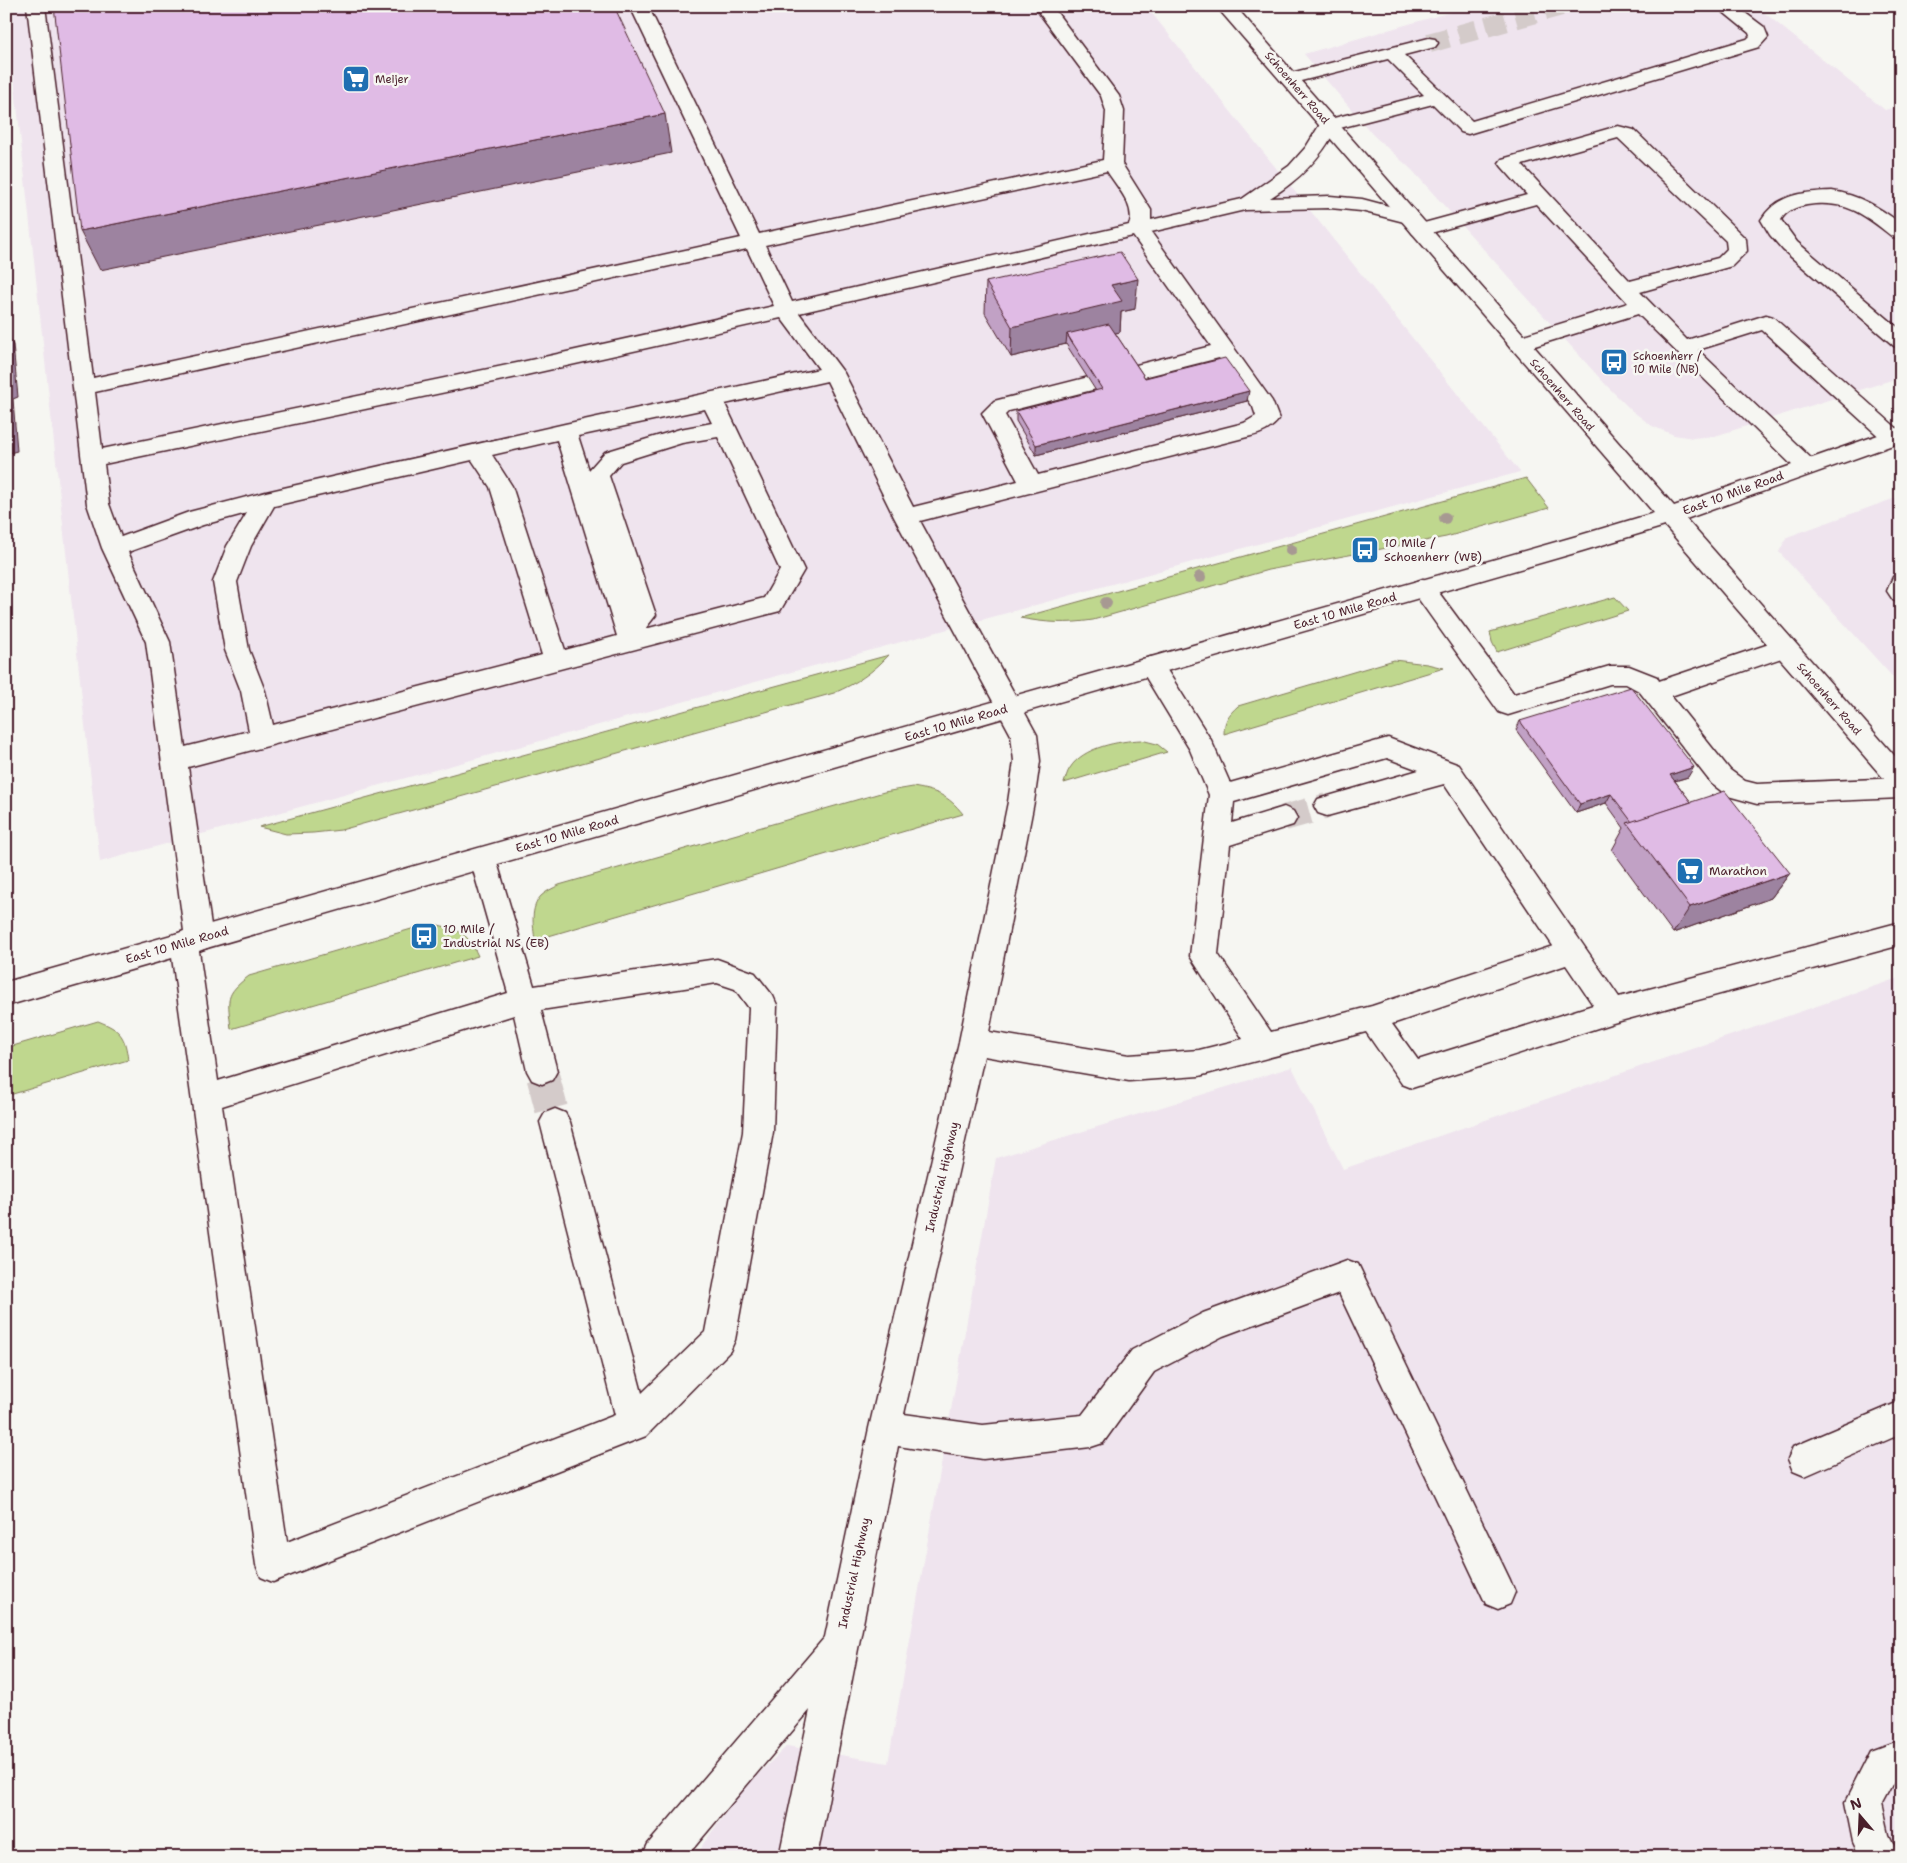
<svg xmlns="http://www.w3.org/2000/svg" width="1907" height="1863" viewBox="0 0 1907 1863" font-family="'Shantell Sans',sans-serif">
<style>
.built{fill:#efe4ee}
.green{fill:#bfd78e;stroke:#847b5c}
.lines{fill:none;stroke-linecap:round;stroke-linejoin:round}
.minor-tunnel-far2{stroke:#d4cbca;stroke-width:20;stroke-dasharray:20 10;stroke-linecap:butt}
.minor-tunnel-far1{stroke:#d4cbca;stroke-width:26;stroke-dasharray:26 12;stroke-linecap:butt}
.minor-tunnel{stroke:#d4cbca;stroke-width:33;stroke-dasharray:33 16;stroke-linecap:butt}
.minor-casing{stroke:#4a1f2b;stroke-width:3}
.major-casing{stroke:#4a1f2b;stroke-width:3}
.minor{fill:#f6f6f2;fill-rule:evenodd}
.major{fill:#f6f6f2;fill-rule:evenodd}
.tree{fill:#a79992}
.wall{fill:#c1a1c5;stroke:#4a1f2b}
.shaded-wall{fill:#9d83a0;stroke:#4a1f2b}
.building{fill:#e0bbe5;stroke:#4a1f2b}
.labels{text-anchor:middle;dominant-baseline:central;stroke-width:5;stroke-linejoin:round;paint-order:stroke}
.far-poi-label{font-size:11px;fill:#4a1f2b;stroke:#f6f6f2;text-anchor:start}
.far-street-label{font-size:11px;fill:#4a1f2b;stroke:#f6f6f2}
.street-label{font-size:12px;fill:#4a1f2b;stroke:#f6f6f2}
.poi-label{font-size:12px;fill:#4a1f2b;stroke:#f6f6f2;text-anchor:start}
</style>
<rect width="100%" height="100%" fill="#f6f6f2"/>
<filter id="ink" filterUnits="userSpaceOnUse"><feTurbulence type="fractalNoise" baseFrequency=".02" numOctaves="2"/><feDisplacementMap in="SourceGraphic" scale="10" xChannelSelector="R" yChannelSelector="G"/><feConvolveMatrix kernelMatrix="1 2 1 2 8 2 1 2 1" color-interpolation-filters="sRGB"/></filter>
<g filter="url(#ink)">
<g class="built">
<path d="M6,6H1146L1520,472L100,862Z"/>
<path d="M1472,6H1756L1885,110L1901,105V377L1715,436L1693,438L1674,435L1652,426L1631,410L1606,385L1412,170L1373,135L1304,54Z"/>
<path d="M1901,496V686L1779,552L1787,537Z"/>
<path d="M1901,977V1857H698L703,1844L744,1788L787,1746L888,1763L996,1158L1292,1067L1343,1169Z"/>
</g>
<g class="green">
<path d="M1526,478L1549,508L1446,537L1268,570L1093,620C1067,624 1046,623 1020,618Z"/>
<path d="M1615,597L1628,611L1497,652L1492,642L1490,632Z"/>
<path d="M889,655C872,673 857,683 834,693L341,830L313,833L286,834L259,827Z"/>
<path d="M1394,660L1427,664L1444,668L1224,734C1224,721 1228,715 1238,706Z"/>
<path d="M1141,740L1157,744L1167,752L1064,783C1066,778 1067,772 1070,768C1083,747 1119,741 1141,740Z"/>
<path d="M913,787C936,791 948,795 963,814L535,940C533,925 530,908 541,896C546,891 554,888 559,885L884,792Z"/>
<path d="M438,925C461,930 468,934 478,956L231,1029C228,999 224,995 249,976L415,928Z"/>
<path d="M98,1021C121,1030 125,1036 128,1060L6,1096V1048Z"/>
</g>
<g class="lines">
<path class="minor-tunnel-far2" d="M1429,43L1561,6"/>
<g class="minor-tunnel-far1">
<path d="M1284,818L1327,806"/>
<path d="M542,1071L544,1078"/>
</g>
<path class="minor-tunnel" d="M543,1077L555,1122"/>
<g class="minor-casing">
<g id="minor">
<path d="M27,6H45L93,378L741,238L630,6H648L759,234L1103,160L1106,111L1101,96L1034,6H1052L1119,96L1124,111L1122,164L1151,210V220L1242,199L1289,166L1306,147L1322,121L1424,95L1388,59L1289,84L1283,83L1280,79L1283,75L1429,38L1435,39L1438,43L1435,47L1404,55L1472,121L1747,39L1750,36L1749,33L1716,6H1736L1764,27L1768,37L1759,47L1468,134L1461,132L1433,104L1336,129C1320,159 1299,180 1270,198L1330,196L1362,199L1415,213L1418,217L1415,221L1408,223L1361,211L1330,208L1245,210L1151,232L1272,401L1279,419C1273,428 1261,434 1251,436L920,521L1037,735L1040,761L1034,802L989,1032L1129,1055L1199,1050L1243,1039L1190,956L1209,795L1190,750L1139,666L1142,659L1151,657L1160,659L1211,740L1230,783L1388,738L1459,765L1619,997L1901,922V945L1613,1023L1412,1088L1402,1084L1366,1032L1199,1076L1129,1081L984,1056L904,1414L983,1425L1082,1415L1132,1350L1203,1313L1347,1260L1358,1264L1510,1580L1515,1592L1510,1604L1498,1609L1486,1604L1339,1293L1223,1336L1154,1372L1103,1443L1091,1447L983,1459L898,1446L817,1857H779L810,1710L686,1857H642L648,1844L825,1637L869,1428L959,1042L1008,802L1014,761L1011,735L894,517L827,381L725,404L804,570L780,611L188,767L213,939L209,947L199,951L218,1081L508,993L470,859L474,851L483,848L492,851L496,859L534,986L717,959L755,973L773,996L777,1005L773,1132L735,1340L730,1351L646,1436L273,1582L261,1577L256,1565L170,943L174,935L184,931L146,642L102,548L87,504ZM1107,171C1116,186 1137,207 1129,225L792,302L765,245ZM1133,236L1211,346L994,401L982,413L1018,481L913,507L844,373L799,313ZM747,249L774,306L517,363L102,449L95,392ZM781,318L819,369L565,424L266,492L189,512L121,537L109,504L104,464L517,377ZM1219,358L1253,407L1256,416L1244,423L1038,475L1005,415L1009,411ZM705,409L712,423L680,429L605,452L589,470L578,436ZM718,437L780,570L764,598L645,629L656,615L609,476L621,462L682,443ZM557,440L617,636L565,650L512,486L492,455ZM472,460L490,487L542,655L273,725L265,691L249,650L237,582L251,546L274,506ZM247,513L227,546L213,582L225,650L241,691L249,731L185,747L170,642L128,552L203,525ZM1387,758L1419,770L1318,799L1314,806L1318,813L1327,816L1444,784L1553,946L1372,1006L1271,1032L1218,954L1230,845L1293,825L1297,818L1293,811L1284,807L1232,823L1234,802ZM1566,965L1593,1005L1418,1060L1392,1024ZM717,983L735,989L749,1008L743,1132L705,1332L642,1393L570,1122L565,1113L555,1109L545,1113L540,1122L615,1415L287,1542L222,1106L514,1015L527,1071L532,1080L542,1084L552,1080L557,1071L541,1010Z"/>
<path d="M1618,126L1634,130L1746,239L1747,251L1732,266L1640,292L1687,340L1766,315L1773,317L1901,432V442L1893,444L1885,442L1762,330L1698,350L1814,461L1817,466L1814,471L1806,474L1798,471L1638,314L1525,349L1518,351L1511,349L1507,344L1511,339L1628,303L1536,204L1420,236L1413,234L1410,230L1413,226L1527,195L1502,167L1499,163L1502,159ZM1618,138L1726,241L1727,249L1718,258L1630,281L1522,165Z"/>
<path d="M1832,191C1859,195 1879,207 1901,224V240L1894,238C1865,215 1846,199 1807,205C1796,207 1787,210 1781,220L1797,242L1901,330V348L1894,346L1783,250L1770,235L1761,220C1777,194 1803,192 1832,191Z"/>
<path d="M1901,574V603L1893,600L1887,591L1893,577Z"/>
<path d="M1423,579L1431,582L1514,694L1610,666H1629L1657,677L1659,681L1784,639L1793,642L1796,648L1793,654L1671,696L1730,770L1745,781L1757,784L1901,778V798L1757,804L1728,796L1712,784L1639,691L1626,684H1610L1508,715L1499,712L1415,594L1411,588L1415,582Z"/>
<path d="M1901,1401V1434L1805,1476L1793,1471L1788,1459L1793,1447Z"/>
<path d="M1901,1740V1776L1896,1778L1882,1804L1889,1835L1900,1857H1860L1853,1842L1845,1802L1871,1751Z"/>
</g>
</g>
<g class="major-casing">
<path id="major" d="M1216,6H1235L1674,506L1901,427V442L1686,519L1901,763V791L1892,788L1665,526L1582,551L6,1006V982L1577,536L1654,513Z"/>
</g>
<use href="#minor" class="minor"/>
<use href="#major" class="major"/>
</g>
<g class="tree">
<circle cx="1445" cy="518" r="6"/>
<circle cx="1291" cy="550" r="6"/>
<circle cx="1200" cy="577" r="6"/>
<circle cx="1106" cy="603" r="6"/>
</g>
<g class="wall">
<path d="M986,282L1135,309L1121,312L1120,332L1115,333L1145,378L1247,401L1036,455L1016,421V411L1096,391L1066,344L1011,357L985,313Z"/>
<path d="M1520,721L1688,777L1675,781L1691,802L1790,873L1771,898L1673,933L1612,850L1624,828L1606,803L1576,813L1516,730Z"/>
</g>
<g class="shaded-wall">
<path d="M665,114L671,153L100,270L80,231Z"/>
<path d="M1138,279L1135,309L1121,312L1120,332L1072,343L1067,334L1066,344L1011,357L1012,327L1111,285Z"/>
<path d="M6,333L13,345L18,397L13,399L17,451L6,454Z"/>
<path d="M1249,391L1247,401L1036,455V445Z"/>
<path d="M1694,767L1688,777L1664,784L1670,775Z"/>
<path d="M1611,794L1606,803L1576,813L1580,804Z"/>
<path d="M1790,873L1771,898L1673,933L1690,907Z"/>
</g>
<g class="building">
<path d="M54,6H614L665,114L80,231Z"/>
<path d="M1120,252L1138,279L1111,285L1122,301L1012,327L986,282Z"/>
<path d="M1109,324L1145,378L1225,358L1249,391L1036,445L1016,411L1102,389L1067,334Z"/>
<path d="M1631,687L1694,767L1670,775L1691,802L1632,822L1611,794L1580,804L1520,721Z"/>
<path d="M1725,791L1790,873L1690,907L1627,823Z"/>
</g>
</g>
<defs>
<g id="supermarket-square" transform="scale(1.4375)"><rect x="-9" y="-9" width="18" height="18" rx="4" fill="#1f6fb2" stroke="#f6f6f2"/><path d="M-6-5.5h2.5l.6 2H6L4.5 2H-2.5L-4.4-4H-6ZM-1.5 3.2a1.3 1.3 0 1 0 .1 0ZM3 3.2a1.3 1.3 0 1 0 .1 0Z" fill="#fff"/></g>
<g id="bus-square" transform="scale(1.4375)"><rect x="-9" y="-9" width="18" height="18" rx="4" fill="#1f6fb2" stroke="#f6f6f2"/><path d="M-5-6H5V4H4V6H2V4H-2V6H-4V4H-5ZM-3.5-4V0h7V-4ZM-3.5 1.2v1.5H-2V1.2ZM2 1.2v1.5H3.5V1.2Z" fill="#fff"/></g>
</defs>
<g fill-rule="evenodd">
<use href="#supermarket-square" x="356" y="79"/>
<use href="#bus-square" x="1614" y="362"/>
<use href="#bus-square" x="1365" y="550"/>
<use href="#supermarket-square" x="1690" y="871"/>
<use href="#bus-square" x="424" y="936"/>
</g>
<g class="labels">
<g class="far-poi-label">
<text x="375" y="79">Meijer</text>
<text x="1633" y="356">Schoenherr /<tspan x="1633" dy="13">10 Mile (NB)</tspan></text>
</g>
<g class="far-street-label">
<text transform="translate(1297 88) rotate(49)">Schoenherr Road</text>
<text transform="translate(1562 395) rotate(49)">Schoenherr Road</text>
<text transform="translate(1829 699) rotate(49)">Schoenherr Road</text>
</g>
<g class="street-label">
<text transform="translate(1733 493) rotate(-20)">East 10 Mile Road</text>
<text transform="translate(1345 611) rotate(-16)">East 10 Mile Road</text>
<text transform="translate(956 723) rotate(-16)">East 10 Mile Road</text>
<text transform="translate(567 834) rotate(-16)">East 10 Mile Road</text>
<text transform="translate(177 945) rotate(-16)">East 10 Mile Road</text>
<text transform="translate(942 1177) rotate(-77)">Industrial Highway</text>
<text transform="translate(854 1573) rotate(-78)">Industrial Highway</text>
</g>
<g class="poi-label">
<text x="1384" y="543">10 Mile /<tspan x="1384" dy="14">Schoenherr (WB)</tspan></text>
<text x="1709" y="871">Marathon</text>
<text x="443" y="929">10 Mile /<tspan x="443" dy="14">Industrial NS (EB)</tspan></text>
</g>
</g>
<rect width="1907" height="1863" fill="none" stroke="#f6f6f2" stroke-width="25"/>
<rect x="12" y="12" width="1882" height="1838" fill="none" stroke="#4a1f2b" stroke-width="2" filter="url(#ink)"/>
<g transform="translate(1860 1816) rotate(341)" stroke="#f6f6f2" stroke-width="4" paint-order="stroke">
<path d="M0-4L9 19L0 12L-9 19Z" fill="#4a1f2b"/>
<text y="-8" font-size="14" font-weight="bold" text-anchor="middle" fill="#4a1f2b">N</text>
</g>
</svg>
